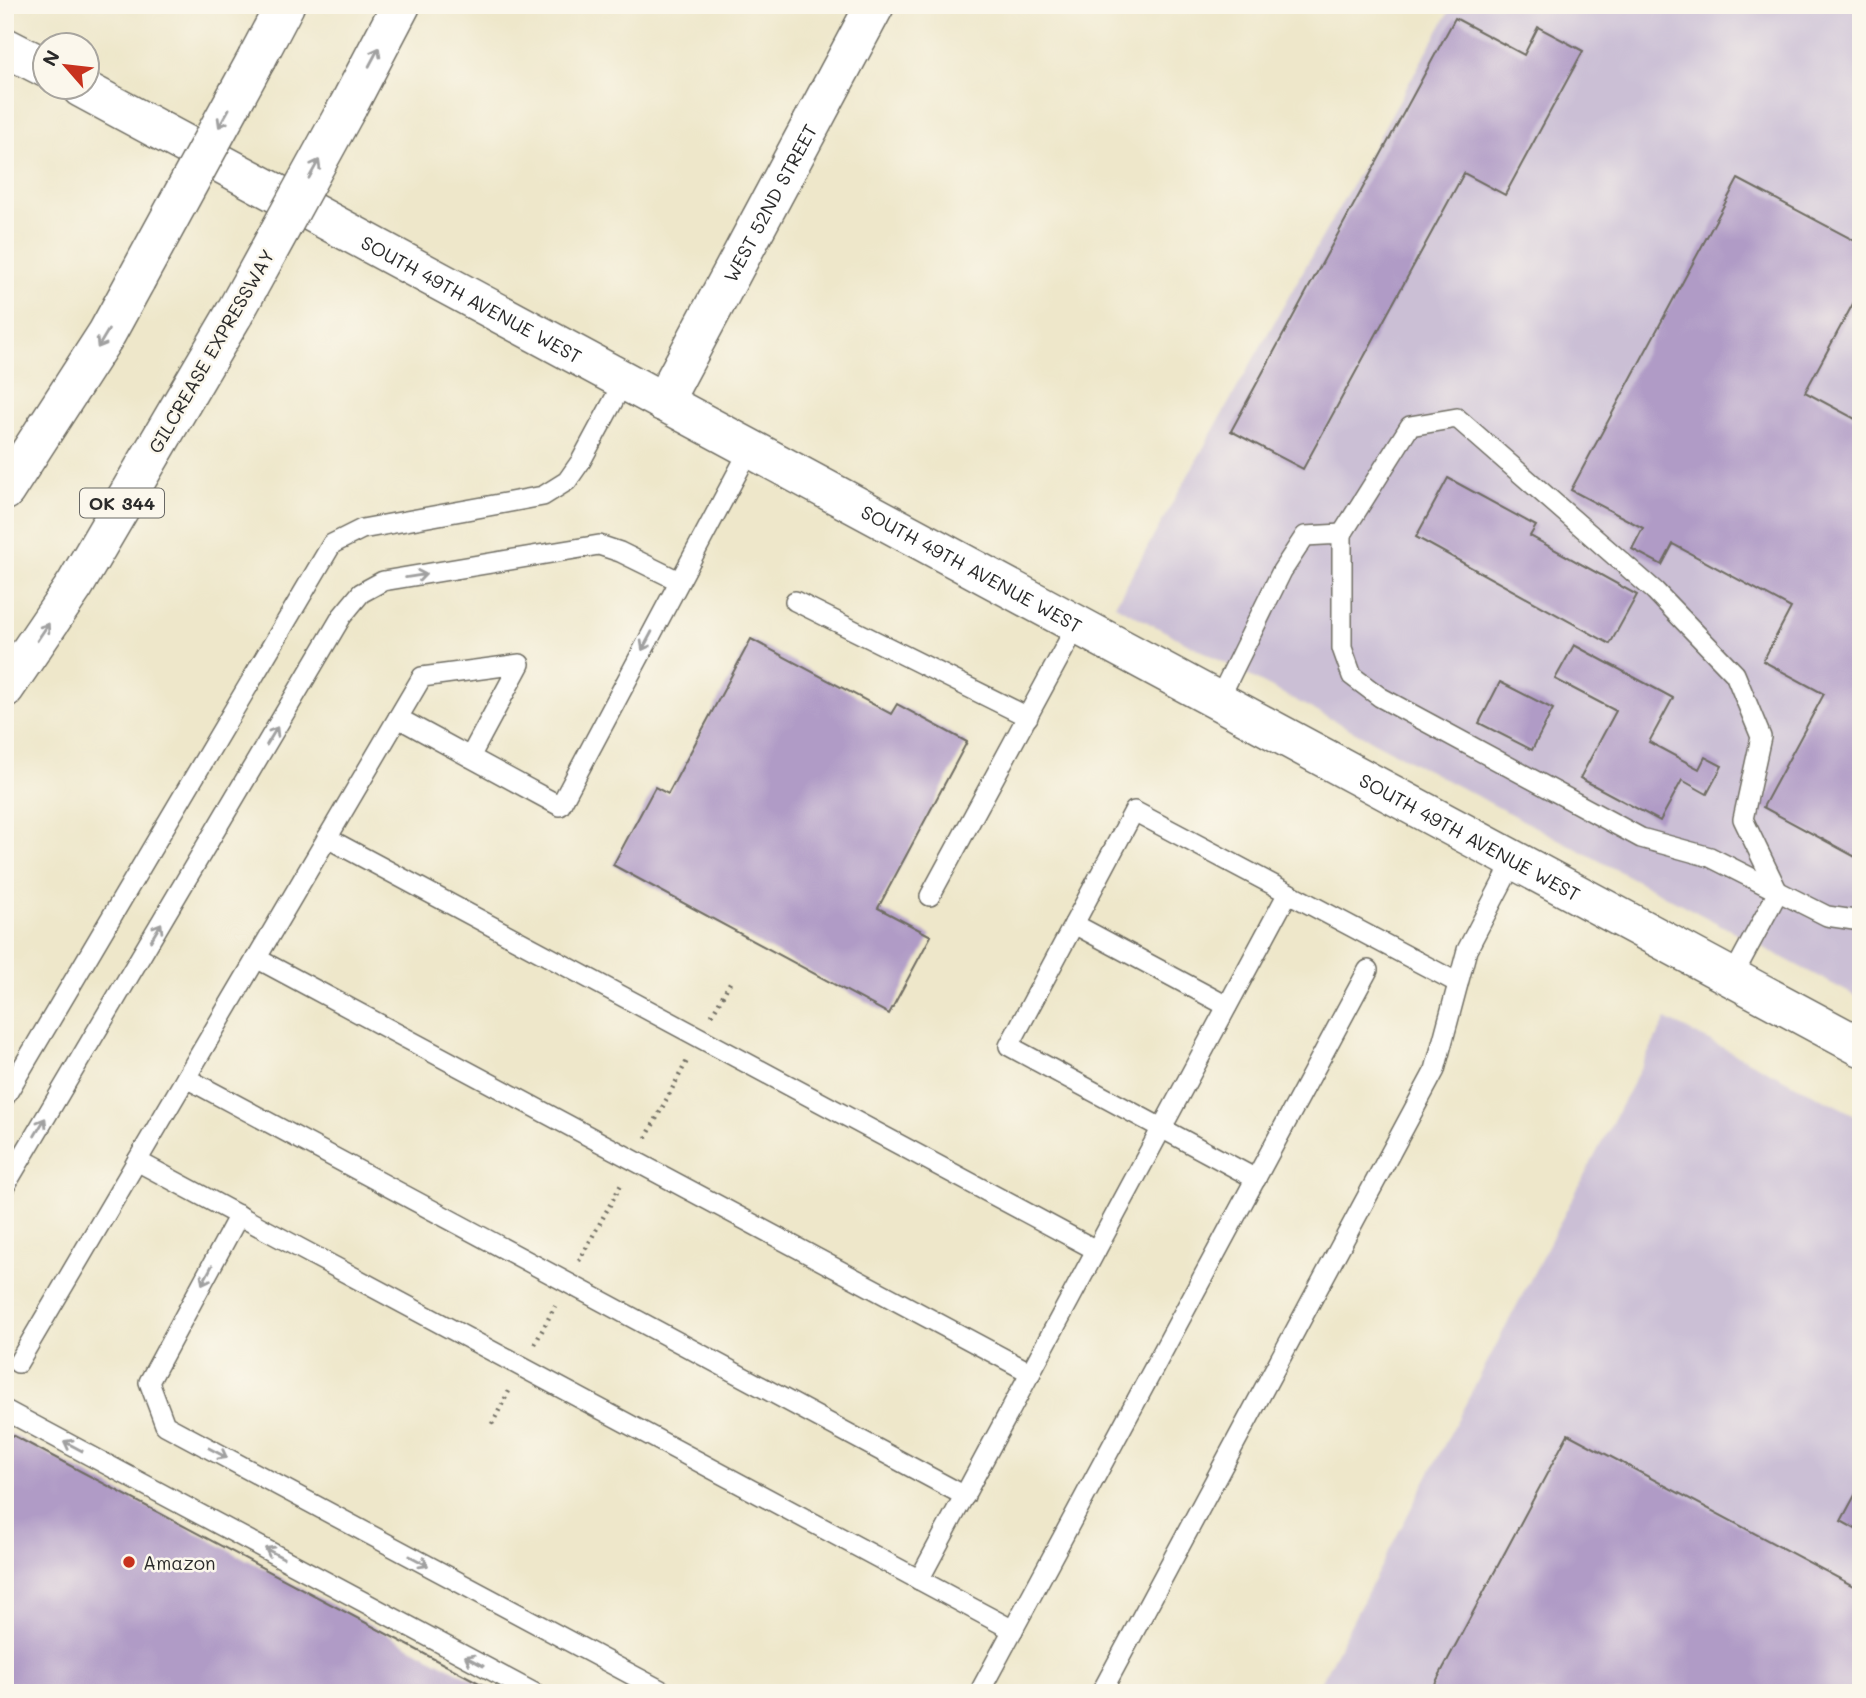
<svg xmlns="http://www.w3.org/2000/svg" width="1866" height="1698" viewBox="0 0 1866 1698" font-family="Mali,sans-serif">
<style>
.industrial{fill:#cbbfd5}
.building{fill:#b09bc6}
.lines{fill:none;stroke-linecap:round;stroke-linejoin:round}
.lane-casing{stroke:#6f6d63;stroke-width:22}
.street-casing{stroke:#6f6d63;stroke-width:41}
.secondary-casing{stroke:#6f6d63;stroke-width:41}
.highway-casing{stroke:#6f6d63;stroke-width:41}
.path{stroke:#6f6d63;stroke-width:4.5;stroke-dasharray:2 5;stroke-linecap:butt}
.lane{stroke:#fff;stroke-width:19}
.street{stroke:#fff;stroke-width:38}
.secondary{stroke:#fff;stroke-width:38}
.highway{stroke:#fff;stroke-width:38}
.highway-bridge-casing{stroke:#6f6d63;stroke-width:41;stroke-linecap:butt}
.highway-bridge{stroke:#fff;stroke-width:38}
.oneway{stroke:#a0a0a0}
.poi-dot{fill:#c8321e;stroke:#fbf7ec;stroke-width:2.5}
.labels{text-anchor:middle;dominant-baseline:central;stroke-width:5;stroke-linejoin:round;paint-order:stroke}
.shield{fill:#fbf7ec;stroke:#696865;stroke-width:2}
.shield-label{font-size:18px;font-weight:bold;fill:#2b2b2b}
.street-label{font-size:19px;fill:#2b2b2b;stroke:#fbf7ec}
.poi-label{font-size:19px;fill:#2b2b2b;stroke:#fbf7ec;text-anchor:start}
</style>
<rect width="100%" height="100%" fill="#fbf7ec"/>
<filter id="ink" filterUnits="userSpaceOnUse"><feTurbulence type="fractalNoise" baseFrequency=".0143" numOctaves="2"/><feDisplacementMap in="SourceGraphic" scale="14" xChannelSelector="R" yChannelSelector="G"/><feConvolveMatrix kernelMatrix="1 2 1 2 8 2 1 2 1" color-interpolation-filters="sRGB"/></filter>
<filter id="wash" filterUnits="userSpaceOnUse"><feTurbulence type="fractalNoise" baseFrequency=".00686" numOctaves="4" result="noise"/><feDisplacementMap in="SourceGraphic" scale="28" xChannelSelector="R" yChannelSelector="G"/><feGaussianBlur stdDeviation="1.57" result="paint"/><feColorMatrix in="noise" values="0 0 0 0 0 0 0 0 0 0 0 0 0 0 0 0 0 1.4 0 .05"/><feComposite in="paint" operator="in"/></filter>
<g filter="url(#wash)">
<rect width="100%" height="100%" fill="#eee7ca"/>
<g class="industrial">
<path d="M1453,5H1861V999L1115,605Z"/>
<path d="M1666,1019L1861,1118V1693H1315Z"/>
</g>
<g id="blocks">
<g class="building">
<path d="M1455,18L1524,55L1538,27L1583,51L1505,195L1464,173L1303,469L1231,431Z"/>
<path d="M1738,179L1861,244V289L1805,392L1861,422V860L1763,807L1824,694L1763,661L1791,608L1673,544L1662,565L1632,549L1643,528L1571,490Z"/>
<path d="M1448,478L1536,526L1530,536L1637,595L1610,644L1416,537Z"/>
<path d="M751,639L891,714L897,704L967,742L878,908L931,936L889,1014L613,865L655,787L668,794Z"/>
<path d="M1574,645L1673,698L1649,742L1699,769L1705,757L1722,766L1707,794L1682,780L1660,821L1580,778L1616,711L1555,679Z"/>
<path d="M1500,682L1553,709L1532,750L1479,723Z"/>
<path d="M5,1431L498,1693H5Z"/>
<path d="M1568,1434L1861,1590V1693H1430Z"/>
<path d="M1861,1484V1532L1841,1521Z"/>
</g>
</g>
</g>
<g filter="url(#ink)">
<use href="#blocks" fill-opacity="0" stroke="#6f6d63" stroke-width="2"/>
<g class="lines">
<g class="lane-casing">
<g id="lane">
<path d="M1342,534L1410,426L1457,418L1655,591L1735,674L1761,737L1743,819L1778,892L1732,977"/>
<path d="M795,601L1028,717"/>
<path d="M1218,701L1282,571L1305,536L1342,534V648L1352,676L1380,697L1641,838L1710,857L1827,916L1861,921"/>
<path d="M398,718L560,806L750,449"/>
<path d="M327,838L1096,1250"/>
<path d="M930,896L1077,625"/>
<path d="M1074,924L1227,1006"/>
<path d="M256,958L1031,1373"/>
<path d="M186,1078L965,1496"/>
<path d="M5,1097L332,544L362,529L543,496L567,481L581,461L624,381"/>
<path d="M137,1161L1013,1630"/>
<path d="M1256,1179L1009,1046L1134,811L1458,983"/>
<path d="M5,1186L342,616L361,593L383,581L599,545L620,552L679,581"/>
<path d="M239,1215L149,1382L165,1425L666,1693"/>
<path d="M18,1363L422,677L520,664L470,757"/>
<path d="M5,1410L534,1693"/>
<path d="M919,1580L1288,893"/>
<path d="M979,1693L1368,970"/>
<path d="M1101,1693L1435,1070L1467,950L1514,860"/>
</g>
</g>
<g class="street-casing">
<g id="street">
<path id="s1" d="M663,402L875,5"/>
</g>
</g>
<g class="secondary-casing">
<g id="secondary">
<path d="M5,47L46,68"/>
<path id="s2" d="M81,88L1861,1047"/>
</g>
</g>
<g class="highway-casing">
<g id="highway">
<path d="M257,58L285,5"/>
<path d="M347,108L401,5"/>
<path d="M5,491L107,333L136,280"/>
<path d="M5,688L75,585L234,314"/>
</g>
</g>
<g class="path">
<path d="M712,1015L732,979"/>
<path d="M646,1138L688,1059"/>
<path d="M579,1261L622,1183"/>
<path d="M535,1344L555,1306"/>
<path d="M492,1424L510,1389"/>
</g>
<use href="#lane" class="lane"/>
<use href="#street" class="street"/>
<use href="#secondary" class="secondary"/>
<use href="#highway" class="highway"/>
<g class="highway-bridge-casing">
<g id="highway-bridge">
<path d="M136,280L257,58"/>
<path d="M234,314L347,108"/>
</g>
</g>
<use href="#highway-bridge" class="highway-bridge"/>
</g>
<defs><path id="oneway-shaft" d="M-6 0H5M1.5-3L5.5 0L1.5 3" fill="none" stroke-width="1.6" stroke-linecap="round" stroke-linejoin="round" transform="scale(1.75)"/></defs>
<g class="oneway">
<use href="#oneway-shaft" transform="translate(374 57) rotate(-62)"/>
<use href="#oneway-shaft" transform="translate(224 118) rotate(119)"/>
<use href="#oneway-shaft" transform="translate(314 169) rotate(-61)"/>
<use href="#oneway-shaft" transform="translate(103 339) rotate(121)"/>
<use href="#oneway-shaft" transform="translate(416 576) rotate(-9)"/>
<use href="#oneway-shaft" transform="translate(43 632) rotate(-56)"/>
<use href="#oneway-shaft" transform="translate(647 641) rotate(118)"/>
<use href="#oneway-shaft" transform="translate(272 736) rotate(-59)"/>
<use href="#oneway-shaft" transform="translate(156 932) rotate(-59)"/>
<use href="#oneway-shaft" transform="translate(40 1127) rotate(-59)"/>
<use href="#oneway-shaft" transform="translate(207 1275) rotate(118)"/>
<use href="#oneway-shaft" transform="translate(73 1446) rotate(-152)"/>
<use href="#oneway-shaft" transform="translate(218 1453) rotate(28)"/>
<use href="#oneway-shaft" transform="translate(274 1553) rotate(-152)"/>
<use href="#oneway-shaft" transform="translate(419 1561) rotate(28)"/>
<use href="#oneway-shaft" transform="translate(474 1661) rotate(-152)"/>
</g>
</g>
<circle class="poi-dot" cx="129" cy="1562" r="7"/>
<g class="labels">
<rect class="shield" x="80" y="488.5" width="84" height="29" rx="5"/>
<g class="shield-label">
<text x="122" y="503">OK 344</text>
</g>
<g class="street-label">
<text stroke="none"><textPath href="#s1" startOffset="226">WEST 52ND STREET</textPath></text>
<text stroke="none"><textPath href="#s2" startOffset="444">SOUTH 49TH AVENUE WEST</textPath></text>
<text transform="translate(211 351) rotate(-60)">GILCREASE EXPRESSWAY</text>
<text stroke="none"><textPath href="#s2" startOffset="1012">SOUTH 49TH AVENUE WEST</textPath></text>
<text stroke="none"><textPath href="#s2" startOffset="1578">SOUTH 49TH AVENUE WEST</textPath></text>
</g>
<g class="poi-label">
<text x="143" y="1562">Amazon</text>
</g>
</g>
<rect width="1866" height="1698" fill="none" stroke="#fbf7ec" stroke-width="28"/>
<g transform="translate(66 66) rotate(298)"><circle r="33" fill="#fbf7ec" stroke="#a8a59f" stroke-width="2"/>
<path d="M0-5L12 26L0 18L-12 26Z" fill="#c8321e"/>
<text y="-10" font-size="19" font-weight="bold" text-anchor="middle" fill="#2b2b2b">N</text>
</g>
</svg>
